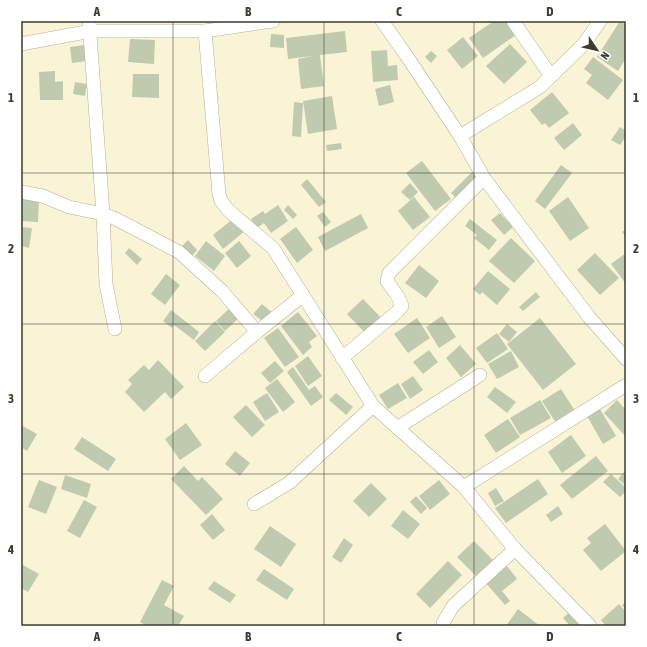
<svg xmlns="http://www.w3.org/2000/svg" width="647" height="647" viewBox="0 0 647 647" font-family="'Asap Condensed',sans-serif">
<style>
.building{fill:#c0caae}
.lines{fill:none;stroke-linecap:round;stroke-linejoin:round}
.street-casing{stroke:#b6b094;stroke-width:14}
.street{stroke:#fff;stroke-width:13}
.grid{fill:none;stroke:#3d3b2f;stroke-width:1;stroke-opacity:0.55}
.neatline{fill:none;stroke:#3d3b2f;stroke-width:1.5}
.grid-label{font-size:13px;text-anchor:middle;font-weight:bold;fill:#3d3b2f}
</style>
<rect width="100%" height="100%" fill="#faf4d6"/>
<g class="building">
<path d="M494,21H512L520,32L483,58L469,38Z"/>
<path d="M620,21L626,25V58L618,71L597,57Z"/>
<path d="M345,31L347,52L320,55L324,86L301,89L298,59L312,56L288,59L286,38Z"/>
<path d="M271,34L284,35V48L270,47Z"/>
<path d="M463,37L478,56L462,69L447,50Z"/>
<path d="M130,39L155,40L154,64L128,62Z"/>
<path d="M510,44L527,62L504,84L486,66Z"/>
<path d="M85,45L87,61L72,63L70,47Z"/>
<path d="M387,50L388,66L397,65L398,80L373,82L371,51Z"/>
<path d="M431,51L437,56L431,63L425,57Z"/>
<path d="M593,57L623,80L608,100L586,83L592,75L584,69Z"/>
<path d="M55,71V82L63,81V100H40L39,72Z"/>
<path d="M133,74H159V98L132,97Z"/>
<path d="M75,82L87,84L85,96L73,94Z"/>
<path d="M390,85L394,102L379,106L375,89Z"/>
<path d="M552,92L569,113L549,128L545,123L542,125L530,110Z"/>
<path d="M332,96L337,129L308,134L303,101Z"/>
<path d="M294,102L303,103L301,137L292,136Z"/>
<path d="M573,123L582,135L564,150L554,138Z"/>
<path d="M620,127L626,131V136L620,145L611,140Z"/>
<path d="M341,143L342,149L327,151L326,145Z"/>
<path d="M422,161L451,199L435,211L406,173Z"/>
<path d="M561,165L572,173L545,209L535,201Z"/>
<path d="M475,169L486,179L461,203L451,193Z"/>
<path d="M307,179L326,202L319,207L301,185Z"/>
<path d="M410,183L418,192L410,200L401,192Z"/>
<path d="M414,197L430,217L413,230L398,211Z"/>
<path d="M568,197L589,228L570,241L549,211Z"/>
<path d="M21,198L39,200L38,222L21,221Z"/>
<path d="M278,205L288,221L271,233L264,223L257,228L251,219L263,211L265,214Z"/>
<path d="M288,205L297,215L293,219L284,210Z"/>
<path d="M323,212L331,222L325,227L317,216Z"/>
<path d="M500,213L513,227L504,235L491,220Z"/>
<path d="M361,214L368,228L325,251L318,237Z"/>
<path d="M234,218L245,231L223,249L213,235Z"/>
<path d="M470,219L497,240L489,250L474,238L477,235L465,226Z"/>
<path d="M21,227L32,228L29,248L21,246Z"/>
<path d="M296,227L313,250L297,263L280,239Z"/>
<path d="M626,229V237L622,232Z"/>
<path d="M511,238L535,261L514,283L489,261Z"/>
<path d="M188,240L197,250L192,256L182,246Z"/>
<path d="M206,241L225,256L214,271L195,256Z"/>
<path d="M239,241L251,256L237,268L225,253Z"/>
<path d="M129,248L142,259L137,265L125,253Z"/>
<path d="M595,253L619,278L600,295L577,270Z"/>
<path d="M626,253V284L611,264Z"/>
<path d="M419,265L439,281L426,298L405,283Z"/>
<path d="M488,271L510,289L497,305L482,292L480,295L473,289Z"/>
<path d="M166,274L180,285L165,305L151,294Z"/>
<path d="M536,292L540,297L523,311L519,307Z"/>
<path d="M363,299L386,323L370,338L347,314Z"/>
<path d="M262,304L274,314L266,324L253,314Z"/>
<path d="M233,305L242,315L225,331L216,321Z"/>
<path d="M171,310L199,332L194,340L174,325L172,328L163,321Z"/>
<path d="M298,312L317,336L309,342L312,347L303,355L281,326Z"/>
<path d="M442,316L456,337L439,348L426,327Z"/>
<path d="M417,318L430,338L408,353L394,334Z"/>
<path d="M540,318L576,364L543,390L507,344Z"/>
<path d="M215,321L225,332L205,351L195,341Z"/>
<path d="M507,324L517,332L509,342L499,334Z"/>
<path d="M278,328L299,357L285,367L264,338Z"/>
<path d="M497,333L508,349L487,363L476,348Z"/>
<path d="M460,345L476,364L461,377L446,358Z"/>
<path d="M429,350L438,362L423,374L413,362Z"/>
<path d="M511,351L519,367L497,379L488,364Z"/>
<path d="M308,356L322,376L308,386L295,366Z"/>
<path d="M158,360L184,387L171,399L165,392L144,412L125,392L132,384L128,380L144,365L149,370Z"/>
<path d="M275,361L284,371L270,383L261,373Z"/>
<path d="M293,367L309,390L315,386L323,397L311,406L287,372Z"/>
<path d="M413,376L423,390L410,399L401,384Z"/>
<path d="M277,379L295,402L283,412L265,388Z"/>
<path d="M398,383L407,398L388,409L379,395Z"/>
<path d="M495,387L516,402L507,413L487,397Z"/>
<path d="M561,389L577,414L558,426L542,401Z"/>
<path d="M267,393L279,412L265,421L253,402Z"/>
<path d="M336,393L353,407L346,415L329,400Z"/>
<path d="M540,400L551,418L520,435L510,418Z"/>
<path d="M617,400L626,410V437L604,413Z"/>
<path d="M246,405L265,425L252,437L233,417Z"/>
<path d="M600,409L616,436L603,444L587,416Z"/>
<path d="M508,419L520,437L496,453L484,435Z"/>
<path d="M186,423L202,445L180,460L165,439Z"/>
<path d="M21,425L37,434L27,451L21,447Z"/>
<path d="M571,435L586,456L562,473L548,452Z"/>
<path d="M82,437L116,459L108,471L74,449Z"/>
<path d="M235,451L250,463L240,476L225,464Z"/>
<path d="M596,456L608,471L572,499L560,485Z"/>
<path d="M184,466L198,481L202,477L223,499L206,515L171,479Z"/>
<path d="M626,470V486L618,479Z"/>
<path d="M611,474L626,488V491L620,497L603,482Z"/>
<path d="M65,475L91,484L87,498L61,489Z"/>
<path d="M538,479L548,494L506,523L495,508Z"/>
<path d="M39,480L57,487L46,514L28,507Z"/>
<path d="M439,480L450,494L430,510L419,496Z"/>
<path d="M371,483L387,499L369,517L353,501Z"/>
<path d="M496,488L504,501L495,506L488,493Z"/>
<path d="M416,496L427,508L421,514L410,502Z"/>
<path d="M84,500L97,507L80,538L67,531Z"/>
<path d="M558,506L563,514L551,522L546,515Z"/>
<path d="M403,510L420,524L408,539L391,526Z"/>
<path d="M212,514L225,530L213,540L200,525Z"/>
<path d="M605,524L626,551L601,571L583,550L591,543L587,538Z"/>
<path d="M270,526L296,544L281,567L254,549Z"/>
<path d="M344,538L353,545L341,563L332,557Z"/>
<path d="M474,541L493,560L476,576L457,557Z"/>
<path d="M448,561L462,575L430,608L416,594Z"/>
<path d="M505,563L517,579L502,591L510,601L505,605L484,581Z"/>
<path d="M21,564L39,574L28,592L21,588Z"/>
<path d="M264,569L294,589L287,600L256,580Z"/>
<path d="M162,580L174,586L164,605L184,616L178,626H147L140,622Z"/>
<path d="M214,581L236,595L230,603L208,589Z"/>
<path d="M626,601V610L622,605Z"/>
<path d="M619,604L626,612V622L621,626H606L601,620Z"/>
<path d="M518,609L540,626H506Z"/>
<path d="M572,610L582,621L577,626H570L563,618Z"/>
</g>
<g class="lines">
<g class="street-casing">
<g id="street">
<path d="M89,21L103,214L106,284L115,329"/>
<path d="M382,21L406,55L460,136L484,178L589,317L626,359"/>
<path d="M513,21L551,76"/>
<path d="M205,31L219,194L221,201L229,211L273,248L373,406L464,487L515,549L590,626"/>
<path d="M21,44L91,31H205L273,21"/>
<path d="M460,136L540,87L584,44L600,21"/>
<path d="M21,192L43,196L69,207L103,214L114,218L179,252L222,291L257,332"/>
<path d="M342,358L397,312L402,306L398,297L387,281L389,273L484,178"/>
<path d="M205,376L257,332L303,295"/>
<path d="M397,428L480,375"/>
<path d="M464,487L626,385"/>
<path d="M254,504L289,483L373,406"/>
<path d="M443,626V623L453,606L515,549"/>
</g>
</g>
<use href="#street" class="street"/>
</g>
<path class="grid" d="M173,21V626M324,21V626M474,21V626M21,173H626M21,324H626M21,474H626"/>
<rect width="647" height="647" fill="none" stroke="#ffffff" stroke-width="44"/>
<g transform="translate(597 50) rotate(125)" stroke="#ffffff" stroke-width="3" paint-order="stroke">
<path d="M0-3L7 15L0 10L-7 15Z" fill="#3d3b2f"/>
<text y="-6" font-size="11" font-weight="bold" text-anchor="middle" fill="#3d3b2f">N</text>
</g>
<rect x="22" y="22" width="603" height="603" class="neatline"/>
<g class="grid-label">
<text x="97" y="16">A</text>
<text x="248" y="16">B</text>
<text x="399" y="16">C</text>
<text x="550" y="16">D</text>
<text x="11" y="102">1</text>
<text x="636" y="102">1</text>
<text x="11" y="253">2</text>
<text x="636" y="253">2</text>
<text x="11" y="403">3</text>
<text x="636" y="403">3</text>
<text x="11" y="554">4</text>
<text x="636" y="554">4</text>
<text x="97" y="641">A</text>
<text x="248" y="641">B</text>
<text x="399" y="641">C</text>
<text x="550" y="641">D</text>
</g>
</svg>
